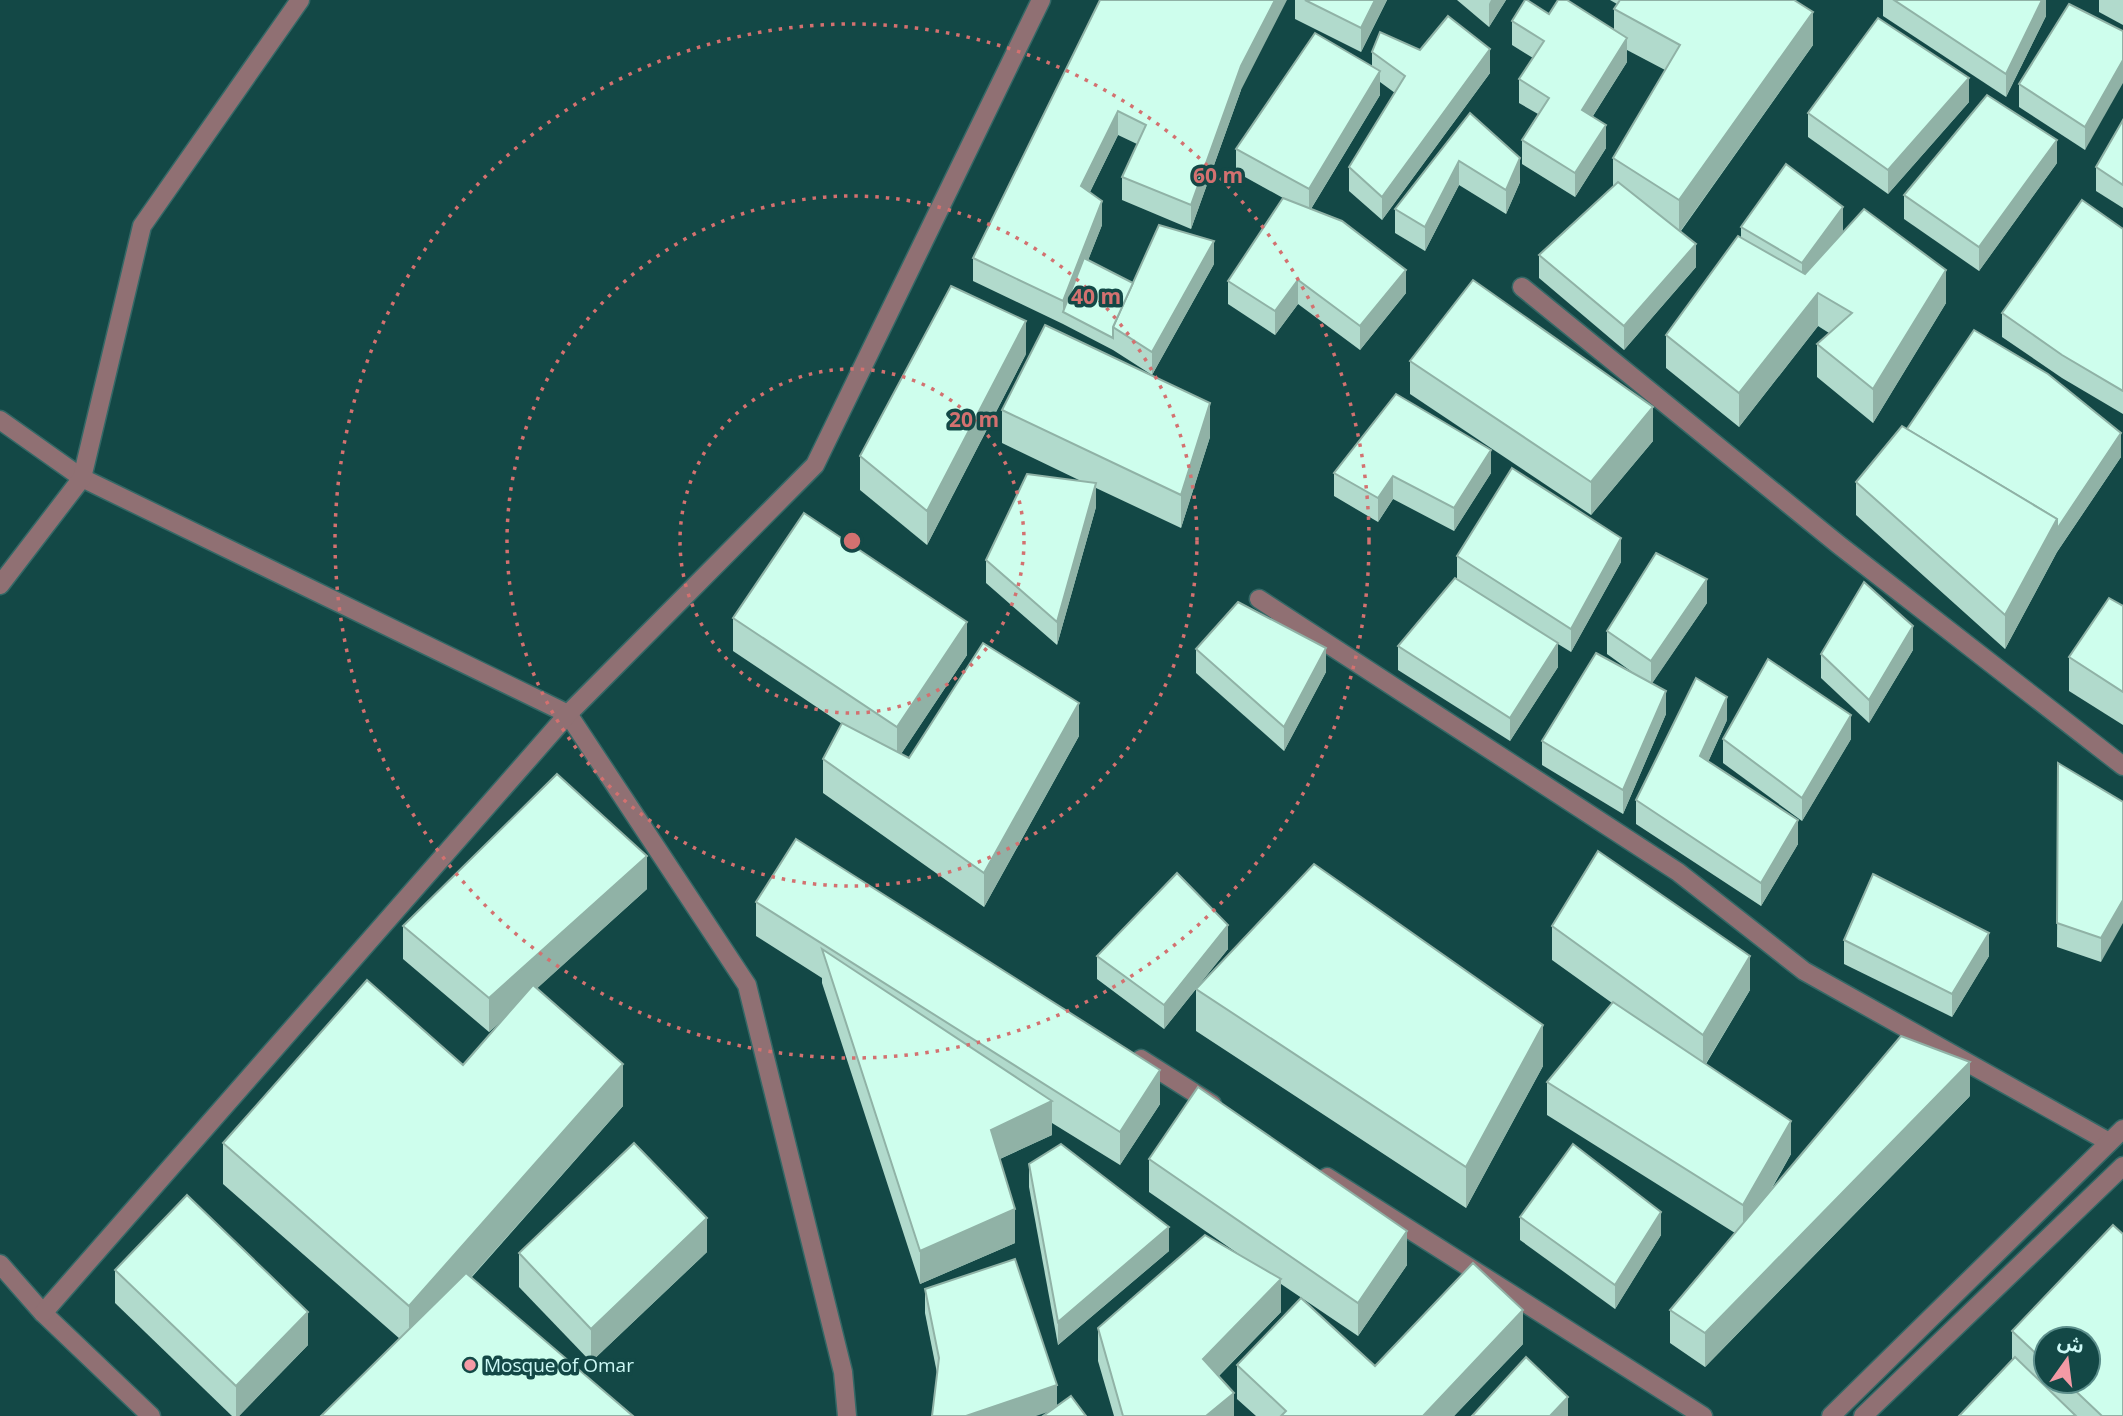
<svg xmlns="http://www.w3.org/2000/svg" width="2123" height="1416" viewBox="0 0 2123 1416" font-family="'Open Sans','Noto Sans Arabic',sans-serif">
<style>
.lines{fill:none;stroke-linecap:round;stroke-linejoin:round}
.minor-casing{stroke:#346866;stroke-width:21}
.minor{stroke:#907073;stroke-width:18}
.wall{fill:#b1dacc;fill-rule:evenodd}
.shaded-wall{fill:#90b2a6}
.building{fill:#cefeed;stroke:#90b2a6;stroke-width:2}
.ring{fill:none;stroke:#d37170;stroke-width:3.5;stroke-dasharray:3.5 7}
.poi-dot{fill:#f49aa5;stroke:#134846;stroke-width:2.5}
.labels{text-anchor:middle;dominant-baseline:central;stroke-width:7;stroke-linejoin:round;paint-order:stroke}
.poi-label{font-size:19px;fill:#cdf9f6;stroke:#134846;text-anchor:start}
.centre{fill:#d37170;stroke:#134846;stroke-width:3.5}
.ring-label{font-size:21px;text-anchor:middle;font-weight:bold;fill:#d37170;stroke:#134846;stroke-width:7;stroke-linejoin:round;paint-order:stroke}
</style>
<rect width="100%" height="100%" fill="#134846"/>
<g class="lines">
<g class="minor-casing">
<g id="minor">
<path d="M1522,287L1839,545L2123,766"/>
<path d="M0,420L82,478L568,714L747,985L843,1372L847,1416"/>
<path d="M0,585L82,478L142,226L300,0"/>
<path d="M1259,599L1678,872L1804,971L2109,1142"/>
<path d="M1141,1059L1212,1104"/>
<path d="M1327,1177L1703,1416"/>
<path d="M0,1264L43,1313L151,1416"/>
<path d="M43,1313L568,714L815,465L1041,0"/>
<path d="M1831,1416L2123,1129"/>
<path d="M1863,1416L2123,1166"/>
</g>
</g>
<use href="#minor" class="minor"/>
</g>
<g class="wall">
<path d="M1100,0L1241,90L1191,229L1122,200V177L1137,144L1118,135L1090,192L1102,225L1088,260L1133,283L1214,264L1152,375L1113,350L1063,324L973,281V258Z"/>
<path d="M1295,0H1387L1361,52L1295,19Z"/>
<path d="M1457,0H1506L1489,27Z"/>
<path d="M1610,0H1794L1813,45L1681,231L1696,267L1624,350L1539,278V255L1613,187V158L1665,70L1627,50V62L1593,116L1606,148L1575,197L1522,164V140L1538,114L1519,103V79L1533,58L1512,45V21L1549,14L1614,30V9L1617,4Z"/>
<path d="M1883,0H2046V16L2006,97L1883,16Z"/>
<path d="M2099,0H2123V25L2099,12Z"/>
<path d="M2123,31L2085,150L2019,107V84Z"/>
<path d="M1420,50L1490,73L1382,220L1349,191V167L1395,93L1380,82V95L1311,209L1406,293L1360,350L1298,304L1275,335L1228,304V281L1283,198L1236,172V149L1372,66V52Z"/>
<path d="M1969,102L1888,194L1808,137V113Z"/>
<path d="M1470,113L1520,182L1506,214L1459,185L1425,251L1395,233V209Z"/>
<path d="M2123,120V208L2096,191V167Z"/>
<path d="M2057,163L1979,271L1904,219V195Z"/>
<path d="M1741,227L1843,231L1839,237L1946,303L1873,423L1817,377V344L1829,333L1818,326L1739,427L1666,368V335L1741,238Z"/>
<path d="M2123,229V414L2062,378L2002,337V313Z"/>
<path d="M1026,354L927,545L860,490V456Z"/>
<path d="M1410,361L1653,441L1591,515L1410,394Z"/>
<path d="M1002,410L1210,437L1181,528L1096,488V507L1057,645L986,583V560L1083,482L1002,443Z"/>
<path d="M1907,429L2121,457L2057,552L2005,649L1856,515V482Z"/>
<path d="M1334,473H1491L1454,531L1393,499L1378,522L1334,496Z"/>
<path d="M1457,556L1621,562L1571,652L1558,644V667L1510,741L1398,670V646L1457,579Z"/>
<path d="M1707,603L1652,683L1666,714L1623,814L1542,765V741L1639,677L1607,654V631Z"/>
<path d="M2123,606V725L2069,691V657Z"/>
<path d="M733,618L967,655L901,754L909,758L1079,736L984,907L823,793V759L842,724L733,651Z"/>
<path d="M1196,649L1326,672L1284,751L1196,673Z"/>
<path d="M1913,650L1869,723L1821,678V654Z"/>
<path d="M1727,720L1708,762L1798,844L1761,906L1636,824V800Z"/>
<path d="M1723,739H1851L1802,821L1723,763Z"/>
<path d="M2058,763L2123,802L2101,962L2057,947Z"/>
<path d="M647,889L537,988L623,1106L472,1277L400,1339L223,1184V1143L463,1065L503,1019L489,1032L403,959V926Z"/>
<path d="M756,902L1160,1104L1120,1165L1052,1123V1135L1000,1159L1015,1243L920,1284L822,983V978L756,936Z"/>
<path d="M1552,926L1750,990L1706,1064L1791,1154L1771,1190L1970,1096L1705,1367L1670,1343V1310L1735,1233L1547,1115V1082L1612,1003L1552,960Z"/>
<path d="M1844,940L1989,956L1952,1017L1844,964Z"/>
<path d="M1228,949L1197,987L1543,1066L1466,1208L1196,1031V989L1164,1029L1097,979V956Z"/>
<path d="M1149,1159L1407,1265L1358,1336L1281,1284V1312L1219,1376L1234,1416H1114L1098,1361V1328L1240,1255L1149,1192Z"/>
<path d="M1029,1164L1169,1251L1058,1345L1029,1187Z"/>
<path d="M1520,1217L1661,1235L1615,1309L1520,1240Z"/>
<path d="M2113,1225L2123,1234V1416H1959L2012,1361V1331ZM2046,1339H2088V1381H2046Z"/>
<path d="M707,1252L591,1362L519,1287V1253Z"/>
<path d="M115,1270L308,1345L239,1416H232L115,1303Z"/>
<path d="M925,1289L1049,1411L937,1373L925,1313Z"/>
<path d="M1523,1344L1454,1416H1256L1237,1399V1365L1375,1366Z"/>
</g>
<g class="shaded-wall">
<path d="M1275,0H1287L1241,90L1191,229V205L1241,66Z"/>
<path d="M1375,0H1387L1361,52V28Z"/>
<path d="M1491,0H1506L1489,27V4Z"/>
<path d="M2042,0H2046V16L2006,97V74Z"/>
<path d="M1813,12V45L1679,233V200Z"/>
<path d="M1627,38V62L1582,133V110Z"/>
<path d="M1490,49V73L1382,220V197Z"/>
<path d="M2123,60V83L2085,150V127Z"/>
<path d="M1380,71V95L1309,212V189Z"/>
<path d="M1969,78V102L1888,194V170Z"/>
<path d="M1118,111V135L1081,210V186Z"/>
<path d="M1606,125V148L1575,197V173Z"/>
<path d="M2057,140V163L1979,271V247Z"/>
<path d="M1520,158V182L1506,214V190Z"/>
<path d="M1459,161V185L1425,251V227Z"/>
<path d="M1102,201V225L1067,314L1063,312V324V301Z"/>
<path d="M1843,207V231L1802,287V263Z"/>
<path d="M1214,241V264L1152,375V352Z"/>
<path d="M1696,244V267L1624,350V326Z"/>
<path d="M1406,270V293L1360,350V326Z"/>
<path d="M1946,270V303L1873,423V389Z"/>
<path d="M1298,280V304L1275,335V311Z"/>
<path d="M1818,293V326L1739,427V393Z"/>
<path d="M1026,321V354L927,545V511Z"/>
<path d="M1210,403V437L1181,528V495Z"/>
<path d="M1653,407V441L1591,515V482Z"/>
<path d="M2121,433V457L2057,552L2005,649V615L2057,519Z"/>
<path d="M1491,450V473L1454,531V508Z"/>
<path d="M1393,476V499L1378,522V498Z"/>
<path d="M1096,483V507L1057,645V622Z"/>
<path d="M1621,538V562L1571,652V629Z"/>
<path d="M1707,579V603L1651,685V661Z"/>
<path d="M967,622V655L897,760V727Z"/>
<path d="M1913,626V650L1869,723V700Z"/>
<path d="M1558,643V667L1510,741V718Z"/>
<path d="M1326,648V672L1284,751V727Z"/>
<path d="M1666,691V714L1623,814V790Z"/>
<path d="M1727,697V720L1700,780V756Z"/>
<path d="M1079,703V736L984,907V873Z"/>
<path d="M1851,715V739L1802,821V798Z"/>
<path d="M1798,820V844L1761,906V883Z"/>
<path d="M647,856V889L489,1032V998Z"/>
<path d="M2123,900V923L2101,962V938Z"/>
<path d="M1228,925V949L1164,1029V1005Z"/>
<path d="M1989,933V956L1952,1017V994Z"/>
<path d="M1750,956V990L1703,1068V1035Z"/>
<path d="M1543,1025V1066L1466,1208V1167Z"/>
<path d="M1970,1062V1096L1705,1367V1333Z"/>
<path d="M623,1064V1106L409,1347V1306Z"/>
<path d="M1160,1070V1104L1120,1165V1132Z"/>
<path d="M1052,1101V1135L991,1163V1130Z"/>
<path d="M1791,1121V1154L1743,1238V1205Z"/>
<path d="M1015,1209V1243L920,1284V1251Z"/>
<path d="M1661,1212V1235L1615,1309V1285Z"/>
<path d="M707,1218V1252L591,1362V1329Z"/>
<path d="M1169,1227V1251L1058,1345V1322Z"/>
<path d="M1407,1231V1265L1358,1336V1303Z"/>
<path d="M1281,1279V1312L1203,1392V1359Z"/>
<path d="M1523,1310V1344L1454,1416H1423Z"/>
<path d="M308,1312V1345L239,1416H236V1386Z"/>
<path d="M1057,1385V1409L1036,1416H966Z"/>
<path d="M1234,1393V1416H1206Z"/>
<path d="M1568,1397V1416H1550Z"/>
</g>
<g class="building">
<path d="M1100,0H1275L1241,66L1191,205L1122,177L1146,125L1118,111L1081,186L1102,201L1063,301L973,258Z"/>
<path d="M1305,0H1375L1361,28Z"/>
<path d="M1525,0H1527L1549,14L1558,0H1567L1627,38L1582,110L1606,125L1575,173L1522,140L1549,98L1519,79L1544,41L1512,21Z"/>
<path d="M1620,0H1794L1813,12L1679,200L1613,158L1680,45L1614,9Z"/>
<path d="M1894,0H2042L2006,74Z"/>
<path d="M2069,4L2123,31V60L2085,127L2019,84Z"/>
<path d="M1448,16L1490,49L1382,197L1349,167L1405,76L1372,52L1380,32L1420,50Z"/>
<path d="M1878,18L1969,78L1888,170L1808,113Z"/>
<path d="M1315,33L1380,71L1309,189L1236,149Z"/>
<path d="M1987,95L2057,140L1979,247L1904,195Z"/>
<path d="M1470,113L1520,158L1506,190L1459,161L1425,227L1395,209Z"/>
<path d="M2123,120V185L2096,167Z"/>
<path d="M1786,164L1843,207L1802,263L1741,227Z"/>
<path d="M1618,182L1696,244L1624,326L1539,255Z"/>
<path d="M1283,198L1342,221L1406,270L1360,326L1298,280L1275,311L1228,281Z"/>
<path d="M2082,200L2123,229V391L2062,355L2002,313Z"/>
<path d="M1864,209L1946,270L1873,389L1817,344L1852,313L1818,293L1739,393L1666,335L1738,236L1805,274Z"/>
<path d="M1159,225L1214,241L1152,352L1113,327Z"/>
<path d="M1084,258L1133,283L1113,327V338L1063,312Z"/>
<path d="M1473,280L1653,407L1591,482L1410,361Z"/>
<path d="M951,286L1026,321L927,511L860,456Z"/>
<path d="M1045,325L1210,403L1181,495L1002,410Z"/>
<path d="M1974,330L2048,374L2121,433L2057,529V519L1907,429Z"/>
<path d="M1396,394L1491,450L1454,508L1393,476L1378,498L1334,473Z"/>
<path d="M1902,426L2057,519L2005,615L1856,482Z"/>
<path d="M1512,468L1621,538L1571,629L1457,556Z"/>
<path d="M1027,474L1096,483L1057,622L986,560Z"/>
<path d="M804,513L967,622L897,727L733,618Z"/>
<path d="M1656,553L1707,579L1651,661L1607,631Z"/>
<path d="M1455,578L1558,643L1510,718L1398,646Z"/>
<path d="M1864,582L1913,626L1869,700L1821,654Z"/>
<path d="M2109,598L2123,606V692L2069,657Z"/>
<path d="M1238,602L1326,648L1284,727L1196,649Z"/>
<path d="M983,643L1079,703L984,873L823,759L842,723L909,758Z"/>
<path d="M1596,653L1666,691L1623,790L1542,741Z"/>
<path d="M1768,659L1851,715L1802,798L1723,739Z"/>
<path d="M1696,678L1727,697L1700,756L1798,820L1761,883L1636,800Z"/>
<path d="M2058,763L2123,802V900L2101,938L2057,923Z"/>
<path d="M557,774L647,856L489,998L403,926Z"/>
<path d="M796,839L1160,1070L1120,1132L756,902Z"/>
<path d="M1598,851L1750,956L1703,1035L1552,926Z"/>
<path d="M1314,864L1543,1025L1466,1167L1196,989Z"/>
<path d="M1177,873L1228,925L1164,1005L1097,956Z"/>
<path d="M1873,874L1989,933L1952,994L1844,940Z"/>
<path d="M822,949L1052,1101L991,1130L1015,1209L920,1251Z"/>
<path d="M367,980L463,1065L533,985L623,1064L409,1306L223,1143Z"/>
<path d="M1613,1002L1791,1121L1743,1205L1547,1082Z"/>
<path d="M1901,1036L1970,1062L1705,1333L1670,1310Z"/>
<path d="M1198,1087L1407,1231L1358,1303L1149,1159Z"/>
<path d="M634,1143L707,1218L591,1329L519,1253Z"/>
<path d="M1061,1144L1169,1227L1058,1322L1029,1164Z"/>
<path d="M1573,1144L1661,1212L1615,1285L1520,1217Z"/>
<path d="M187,1195L308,1312L236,1386L115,1270Z"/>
<path d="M2113,1225L2123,1234V1416H2102L2065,1381H2088V1339H2046V1363L2012,1331Z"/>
<path d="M1205,1235L1281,1279L1203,1359L1234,1393L1206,1416H1123L1098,1328Z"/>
<path d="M1015,1259L1057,1385L966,1416H932L939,1358L925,1289Z"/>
<path d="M1473,1263L1523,1310L1423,1416H1281L1286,1411L1237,1365L1301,1298L1375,1366Z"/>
<path d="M466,1273L633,1416H321Z"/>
<path d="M1526,1357L1568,1397L1550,1416H1472Z"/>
<path d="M2015,1357L2076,1416H1959Z"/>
<path d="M1071,1396L1086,1416H1043Z"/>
</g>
<g class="ring">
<circle cx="852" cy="541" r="172"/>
<circle cx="852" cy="541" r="345"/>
<circle cx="852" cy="541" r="517"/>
</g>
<circle class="poi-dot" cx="470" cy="1365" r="7"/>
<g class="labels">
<g class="poi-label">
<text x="484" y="1365">Mosque of Omar</text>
</g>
</g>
<circle cx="852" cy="541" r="10" class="centre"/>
<g class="ring-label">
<text x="1218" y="183">60 m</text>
<text x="1096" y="304">40 m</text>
<text x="974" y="427">20 m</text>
</g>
<g transform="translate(2067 1360) rotate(14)"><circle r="33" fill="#134846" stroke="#5d8f8c" stroke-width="2"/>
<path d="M0-5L12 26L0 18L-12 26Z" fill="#f49aa5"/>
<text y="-10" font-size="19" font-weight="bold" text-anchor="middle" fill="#cdf9f6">ش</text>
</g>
</svg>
